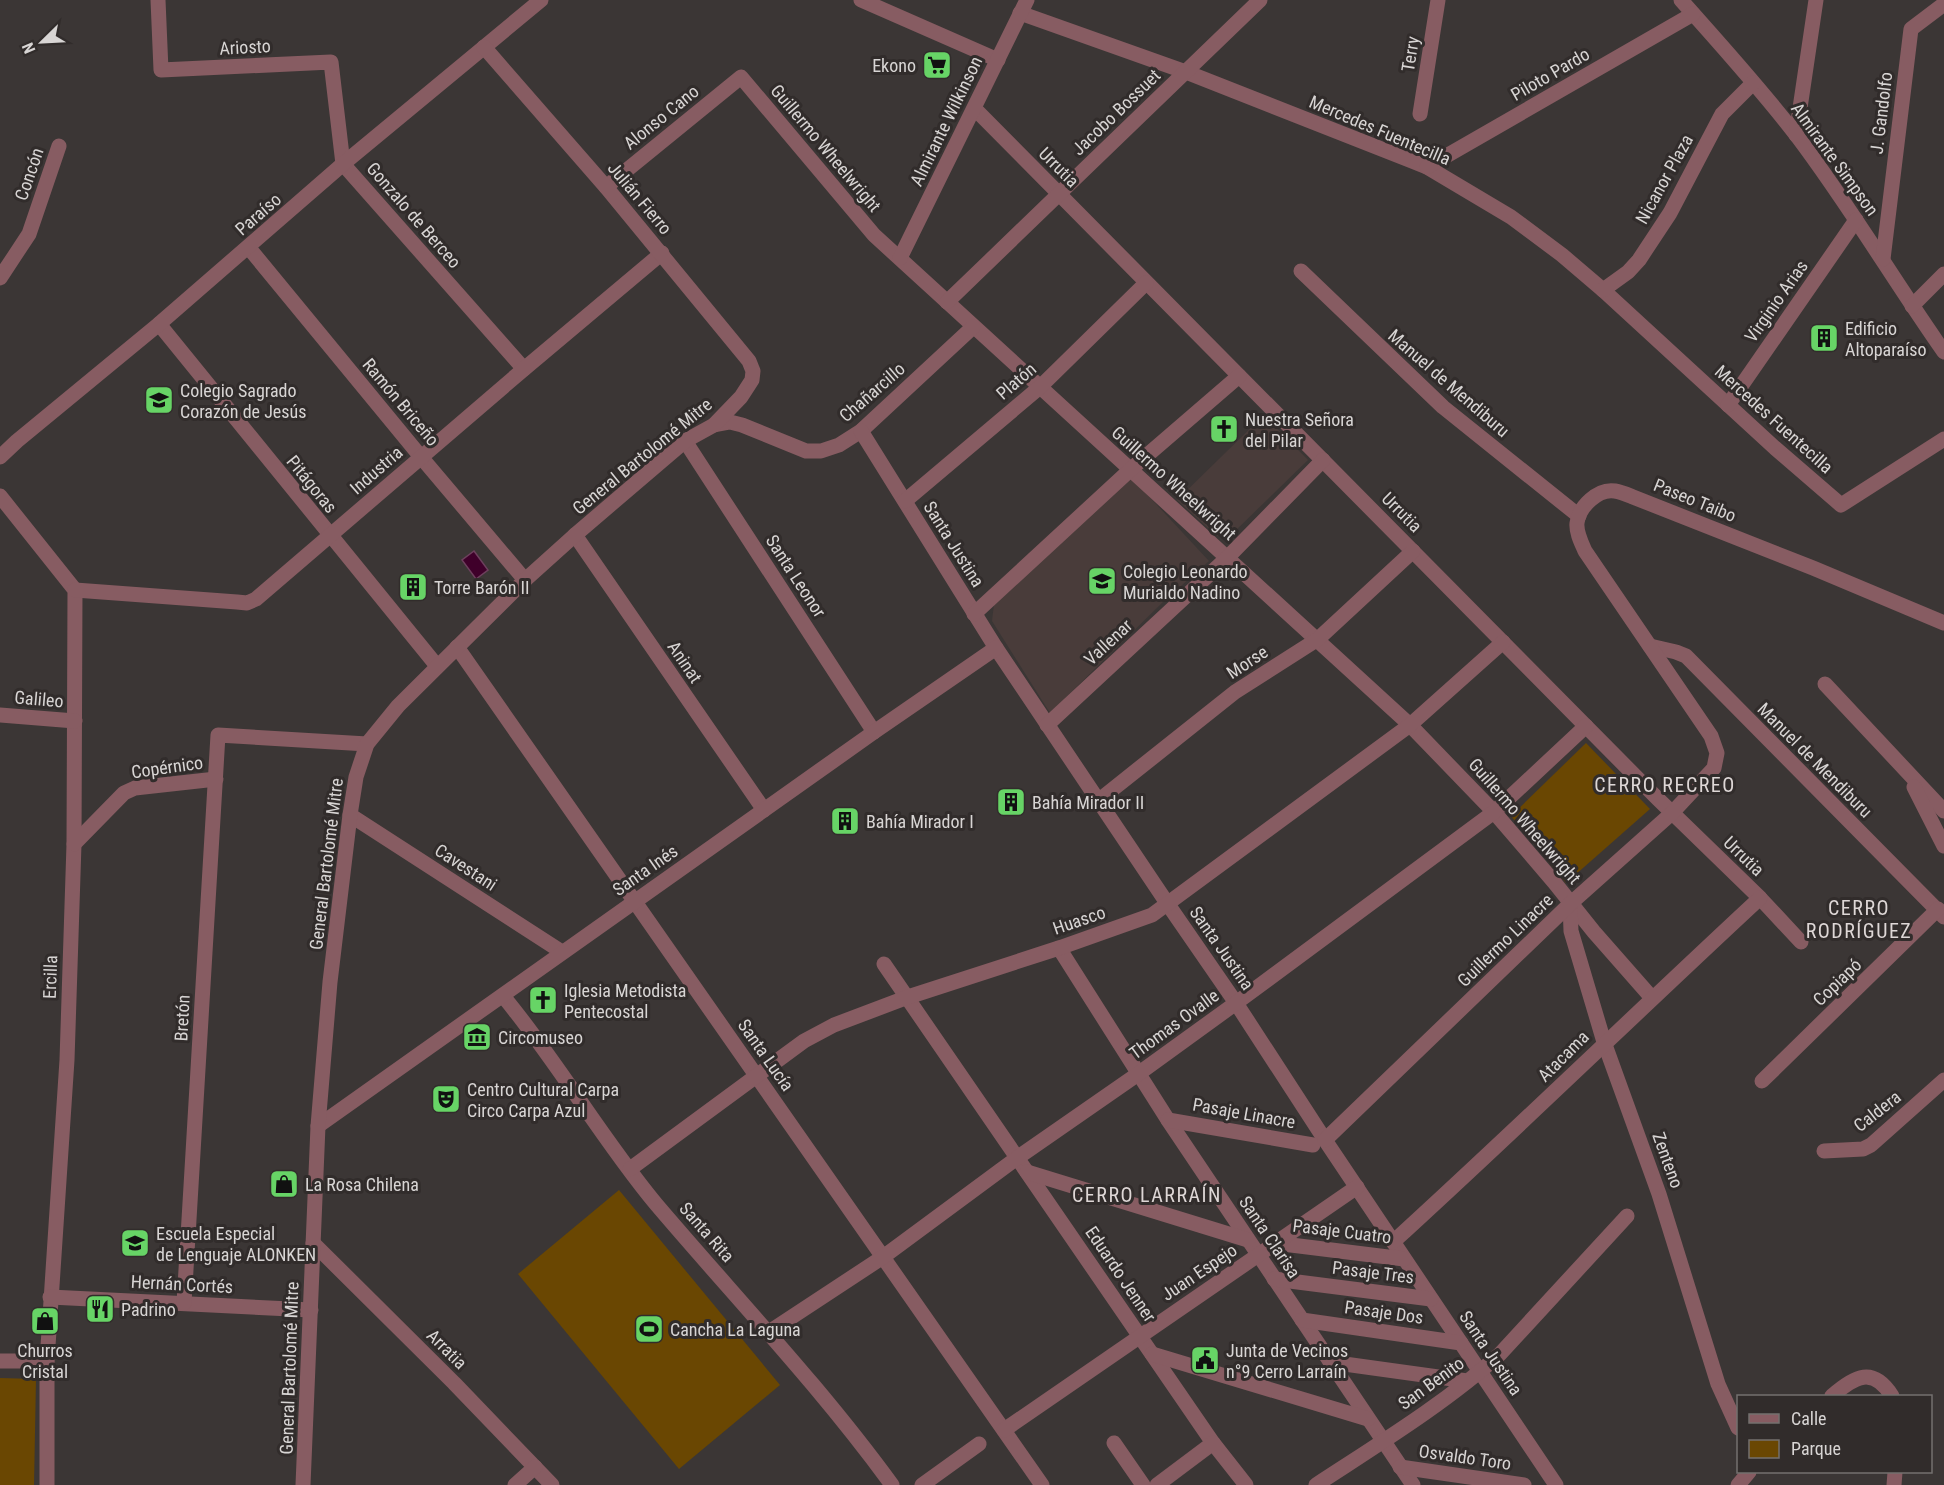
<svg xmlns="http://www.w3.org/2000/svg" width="1944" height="1485" viewBox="0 0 1944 1485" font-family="'Roboto Condensed',sans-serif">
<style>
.built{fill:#493c3a}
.green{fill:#6a4702}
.water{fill:#3f002a;stroke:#6d405d;stroke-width:1.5}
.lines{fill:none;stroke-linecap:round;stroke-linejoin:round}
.minor{stroke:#875c62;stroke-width:15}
.labels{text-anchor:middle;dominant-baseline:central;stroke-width:6;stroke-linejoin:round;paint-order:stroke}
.street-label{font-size:18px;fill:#d8d5d4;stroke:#312c2b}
.poi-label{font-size:18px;fill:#d8d5d4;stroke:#312c2b;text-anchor:start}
.neighbourhood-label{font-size:20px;letter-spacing:1.5px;fill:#ded7d6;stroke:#312c2b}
</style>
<rect width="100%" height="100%" fill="#3b3635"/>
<g class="built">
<path d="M1264,415L1308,460L1231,535L1217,536L1177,500Z"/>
<path d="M1131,477L1209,561L1163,602L1050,713L992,621L994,604Z"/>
</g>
<g class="green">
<path d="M1586,743L1650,809L1566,883L1511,816Z"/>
<path d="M619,1190L780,1385L679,1469L518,1274Z"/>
<path d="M0,1378L36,1379L34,1485H0Z"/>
</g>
<path class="water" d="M474,551L488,570L476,579L462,560Z"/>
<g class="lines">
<g class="minor">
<path d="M158,0L161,70L331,62L343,164L524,369"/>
<path d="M861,0L998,60"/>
<path d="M1681,0C1720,44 1762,90 1797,136C1850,206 1894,281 1944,352"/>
<path d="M1020,13L1186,72L1412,161L1427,167L1511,217L1562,255L1603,290L1775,448L1841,505L1944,439"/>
<path d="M975,109L1658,799L1760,898L1801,942"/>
<path d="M1420,114L1438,0"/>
<path d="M1796,135L1816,0"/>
<path d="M1427,167L1693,14"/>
<path d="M606,187L741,77L874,235L1410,725L1494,812L1554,882L1594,932L1652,998"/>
<path d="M249,248L421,457L525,580"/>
<path d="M900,258L1027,0"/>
<path d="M1883,259L1911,29L1944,4"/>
<path d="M1301,271L1443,407L1579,516"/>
<path d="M0,278L29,234L59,146"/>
<path d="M1603,290L1628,272L1639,260L1670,213L1722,114L1753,83"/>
<path d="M947,302L1260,0"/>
<path d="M1912,306L1944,274"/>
<path d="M159,324L437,666"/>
<path d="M1728,405L1856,220"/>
<path d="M714,425L730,422L742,425L806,451H821L839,445L861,431L973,327"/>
<path d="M861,431L996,648L1167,903L1236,1003L1325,1140L1556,1485"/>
<path d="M685,441L874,732"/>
<path d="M0,457L17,441L159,324L343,164L541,0"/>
<path d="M0,496L75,590L74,844L67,1060L47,1361V1485"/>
<path d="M905,501L1040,387L1146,283"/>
<path d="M575,535L764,810"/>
<path d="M75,590L237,602L247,603L256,599L524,369L662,253"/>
<path d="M974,614L1130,470L1239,376"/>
<path d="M1650,646L1676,652L1686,656L1944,917"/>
<path d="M457,647L1042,1485"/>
<path d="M1825,684L1944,811"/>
<path d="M0,715L75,721"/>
<path d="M1047,725L1227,558L1323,460"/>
<path d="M1914,787L1944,846"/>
<path d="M1098,801L1235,692L1318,639L1413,551"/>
<path d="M350,815L562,952"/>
<path d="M74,844L124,793L135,788L216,779"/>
<path d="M1570,904L1571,931L1604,1042L1659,1194L1718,1384L1738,1428"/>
<path d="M1059,948L1168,1120L1413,1485"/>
<path d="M884,964L1213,1443L1246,1485"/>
<path d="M503,996C558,1062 601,1138 656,1204C735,1297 820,1386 892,1485"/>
<path d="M1762,1081L1938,909"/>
<path d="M1168,1120L1313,1145"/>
<path d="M318,1126L874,732L996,648"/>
<path d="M1325,1140L1570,904L1672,813L1714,768L1717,753L1711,736L1585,551C1581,542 1576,532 1577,523C1579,507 1598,488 1615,491C1621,492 1628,495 1633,497L1813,568L1944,623"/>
<path d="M1824,1151L1863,1149L1871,1145L1944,1080"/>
<path d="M630,1169L804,1041L834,1025L908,997L1059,948L1152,915L1410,725L1503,642"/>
<path d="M1027,1172L1248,1240"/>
<path d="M1393,1242C1517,1129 1637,1012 1760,898"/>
<path d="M313,1243L454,1383L552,1485"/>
<path d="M1275,1243L1404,1259"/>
<path d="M1274,1279L1431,1299"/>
<path d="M50,1297L311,1310"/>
<path d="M184,1303L218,735L367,744"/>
<path d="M1302,1320L1461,1343"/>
<path d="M769,1332L883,1257L1017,1158L1138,1074L1236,1003L1494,812L1586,726"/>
<path d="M1152,1354L1368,1419"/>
<path d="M0,1361H47"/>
<path d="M1330,1362L1467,1381"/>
<path d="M1832,1396C1855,1376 1873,1366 1892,1396"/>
<path d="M1004,1430L1357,1187"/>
<path d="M1114,1443L1143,1485"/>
<path d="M1400,1467L1524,1485"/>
<path d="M303,1485L318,1126L330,982L350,815L356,777L367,744L398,706L525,580L575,535L685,441L714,425L741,397L752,380L753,371L749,361L606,187L484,47"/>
<path d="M515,1485L535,1467"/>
<path d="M922,1485L979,1444"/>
<path d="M1157,1485L1213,1443"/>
<path d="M1316,1485C1377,1445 1446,1403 1500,1354L1627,1216"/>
<path d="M1738,1485L1749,1472"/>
<path d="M1894,1485L1895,1472"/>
</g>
</g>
<defs>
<g id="supermarket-square" transform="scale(1.5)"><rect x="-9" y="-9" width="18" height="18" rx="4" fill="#67d466" stroke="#312c2b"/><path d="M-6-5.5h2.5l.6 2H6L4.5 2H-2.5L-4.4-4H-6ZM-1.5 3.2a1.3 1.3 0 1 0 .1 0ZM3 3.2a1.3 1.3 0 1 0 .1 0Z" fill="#111"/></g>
<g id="building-square" transform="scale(1.5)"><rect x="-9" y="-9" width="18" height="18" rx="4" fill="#67d466" stroke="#312c2b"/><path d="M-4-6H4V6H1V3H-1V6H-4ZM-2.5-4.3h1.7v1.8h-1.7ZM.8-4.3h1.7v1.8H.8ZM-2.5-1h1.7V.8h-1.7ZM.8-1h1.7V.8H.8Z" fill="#111"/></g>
<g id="school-square" transform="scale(1.5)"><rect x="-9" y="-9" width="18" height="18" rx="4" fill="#67d466" stroke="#312c2b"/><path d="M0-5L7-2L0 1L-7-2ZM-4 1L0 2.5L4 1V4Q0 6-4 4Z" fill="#111"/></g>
<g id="church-square" transform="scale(1.5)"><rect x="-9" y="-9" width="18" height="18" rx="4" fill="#67d466" stroke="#312c2b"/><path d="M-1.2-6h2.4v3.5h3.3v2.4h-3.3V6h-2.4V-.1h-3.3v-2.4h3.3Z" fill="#111"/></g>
<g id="museum-square" transform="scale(1.5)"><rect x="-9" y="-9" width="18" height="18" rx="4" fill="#67d466" stroke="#312c2b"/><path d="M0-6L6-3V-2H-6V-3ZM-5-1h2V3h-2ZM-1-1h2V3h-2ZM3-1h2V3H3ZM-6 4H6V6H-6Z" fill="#111"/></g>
<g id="theatre-square" transform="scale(1.5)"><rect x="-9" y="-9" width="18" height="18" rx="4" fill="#67d466" stroke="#312c2b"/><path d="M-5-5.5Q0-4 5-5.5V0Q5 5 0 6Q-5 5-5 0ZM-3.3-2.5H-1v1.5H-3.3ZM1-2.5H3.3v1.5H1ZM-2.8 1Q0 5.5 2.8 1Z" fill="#111"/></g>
<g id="shop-square" transform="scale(1.5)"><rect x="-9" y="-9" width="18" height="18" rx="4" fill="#67d466" stroke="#312c2b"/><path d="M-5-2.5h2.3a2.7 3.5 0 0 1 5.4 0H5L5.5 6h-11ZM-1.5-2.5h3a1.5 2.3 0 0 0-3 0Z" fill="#111"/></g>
<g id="restaurant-square" transform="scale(1.5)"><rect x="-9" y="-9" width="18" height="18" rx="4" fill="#67d466" stroke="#312c2b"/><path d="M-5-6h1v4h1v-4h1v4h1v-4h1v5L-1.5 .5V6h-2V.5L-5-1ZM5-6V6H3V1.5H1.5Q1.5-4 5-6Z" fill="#111"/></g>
<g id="stadium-square" transform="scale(1.5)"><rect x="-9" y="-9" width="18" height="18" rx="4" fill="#67d466" stroke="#312c2b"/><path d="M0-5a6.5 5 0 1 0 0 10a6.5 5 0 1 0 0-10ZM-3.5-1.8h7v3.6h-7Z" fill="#111"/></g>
<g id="civic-square" transform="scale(1.5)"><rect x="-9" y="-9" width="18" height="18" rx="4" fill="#67d466" stroke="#312c2b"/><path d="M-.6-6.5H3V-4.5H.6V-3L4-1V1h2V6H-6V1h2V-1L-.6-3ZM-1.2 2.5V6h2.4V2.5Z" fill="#111"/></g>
</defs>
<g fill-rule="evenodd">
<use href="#supermarket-square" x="937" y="65"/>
<use href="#building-square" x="1824" y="338"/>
<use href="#school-square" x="159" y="400"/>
<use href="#church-square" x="1224" y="429"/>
<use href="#school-square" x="1102" y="581"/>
<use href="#building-square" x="413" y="587"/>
<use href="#building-square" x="1011" y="802"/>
<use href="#building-square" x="845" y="821"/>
<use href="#church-square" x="543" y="1000"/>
<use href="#museum-square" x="477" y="1037"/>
<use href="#theatre-square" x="446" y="1099"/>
<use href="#shop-square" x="284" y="1184"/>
<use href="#school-square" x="135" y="1243"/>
<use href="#restaurant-square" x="100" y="1309"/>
<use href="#shop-square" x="45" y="1321"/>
<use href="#stadium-square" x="649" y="1329"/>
<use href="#civic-square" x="1205" y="1360"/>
</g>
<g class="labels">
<g class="street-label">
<text transform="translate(245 47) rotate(-3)">Ariosto</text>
<text transform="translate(1410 54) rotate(-81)">Terry</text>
<text transform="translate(1550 74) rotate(-30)">Piloto Pardo</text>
<text transform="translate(1116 112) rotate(-44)">Jacobo Bossuet</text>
<text transform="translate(1881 113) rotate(-83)">J. Gandolfo</text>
<text transform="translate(661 117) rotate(-39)">Alonso Cano</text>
<text transform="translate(946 121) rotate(-64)">Almirante Wilkinson</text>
<text transform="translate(1380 130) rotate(23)">Mercedes Fuentecilla</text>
<text transform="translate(826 148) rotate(50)">Guillermo Wheelwright</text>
<text transform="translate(1835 159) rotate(54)">Almirante Simpson</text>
<text transform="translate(1059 167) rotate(45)">Urrutia</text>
<text transform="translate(29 174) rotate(-71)">Concón</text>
<text transform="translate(1664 179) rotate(-61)">Nicanor Plaza</text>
<text transform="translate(640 198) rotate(50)">Julián Fierro</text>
<text transform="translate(258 214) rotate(-41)">Paraíso</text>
<text transform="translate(414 215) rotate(49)">Gonzalo de Berceo</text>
<text transform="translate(1776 301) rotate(-55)">Virginio Arias</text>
<text transform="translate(1016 381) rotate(-41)">Platón</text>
<text transform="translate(1449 383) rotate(41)">Manuel de Mendiburu</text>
<text transform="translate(872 392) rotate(-41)">Chañarcillo</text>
<text transform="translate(401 402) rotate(50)">Ramón Briceño</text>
<text transform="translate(1774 419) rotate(42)">Mercedes Fuentecilla</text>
<text transform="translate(642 456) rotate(-39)">General Bartolomé Mitre</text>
<text transform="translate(376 470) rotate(-41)">Industria</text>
<text transform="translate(1174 483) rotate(42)">Guillermo Wheelwright</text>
<text transform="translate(312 484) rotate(51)">Pitágoras</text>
<text transform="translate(1695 500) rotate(22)">Paseo Taibo</text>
<text transform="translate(1402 512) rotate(45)">Urrutia</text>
<text transform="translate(954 544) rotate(58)">Santa Justina</text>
<text transform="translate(796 576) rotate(57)">Santa Leonor</text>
<text transform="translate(1108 642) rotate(-43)">Vallenar</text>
<text transform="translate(685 662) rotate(56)">Aninat</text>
<text transform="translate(1247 662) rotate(-33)">Morse</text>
<text transform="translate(39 699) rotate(5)">Galileo</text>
<text transform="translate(1815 760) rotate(45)">Manuel de Mendiburu</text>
<text transform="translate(167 767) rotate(-8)">Copérnico</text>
<text transform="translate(1525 821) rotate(49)">Guillermo Wheelwright</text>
<text transform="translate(1744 856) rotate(44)">Urrutia</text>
<text transform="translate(326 864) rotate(-83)">General Bartolomé Mitre</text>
<text transform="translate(466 867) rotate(33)">Cavestani</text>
<text transform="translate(645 870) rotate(-35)">Santa Inés</text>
<text transform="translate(1079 920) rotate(-19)">Huasco</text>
<text transform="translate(1505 940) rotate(-44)">Guillermo Linacre</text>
<text transform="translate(1222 948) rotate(55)">Santa Justina</text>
<text transform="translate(50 977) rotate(-88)">Ercilla</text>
<text transform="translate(1837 982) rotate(-44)">Copiapó</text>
<text transform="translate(182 1018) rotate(-87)">Bretón</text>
<text transform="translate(1174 1024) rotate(-36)">Thomas Ovalle</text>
<text transform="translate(766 1055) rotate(55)">Santa Lucía</text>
<text transform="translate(1563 1056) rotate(-45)">Atacama</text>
<text transform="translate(1877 1111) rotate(-38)">Caldera</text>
<text transform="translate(1244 1113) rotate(10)">Pasaje Linacre</text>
<text transform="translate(1668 1160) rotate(70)">Zenteno</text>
<text transform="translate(1342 1231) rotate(7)">Pasaje Cuatro</text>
<text transform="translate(707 1232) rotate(49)">Santa Rita</text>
<text transform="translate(1270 1237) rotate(56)">Santa Clarisa</text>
<text transform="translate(1199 1272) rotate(-34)">Juan Espejo</text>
<text transform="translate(1373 1272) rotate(7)">Pasaje Tres</text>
<text transform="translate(1121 1274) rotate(56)">Eduardo Jenner</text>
<text transform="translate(182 1284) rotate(3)">Hernán Cortés</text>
<text transform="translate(1384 1312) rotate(8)">Pasaje Dos</text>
<text transform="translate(447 1349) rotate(45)">Arratia</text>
<text transform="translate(1491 1353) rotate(56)">Santa Justina</text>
<text transform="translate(289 1368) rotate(-88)">General Bartolomé Mitre</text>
<text transform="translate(1431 1383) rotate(-36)">San Benito</text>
<text transform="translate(1465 1457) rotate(8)">Osvaldo Toro</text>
</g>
<g class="poi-label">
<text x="916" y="65" text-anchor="end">Ekono</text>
<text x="1845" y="328">Edificio<tspan x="1845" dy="21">Altoparaíso</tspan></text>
<text x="180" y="390">Colegio Sagrado<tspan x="180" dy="21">Corazón de Jesús</tspan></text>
<text x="1245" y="419">Nuestra Señora<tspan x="1245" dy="21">del Pilar</tspan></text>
<text x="1123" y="571">Colegio Leonardo<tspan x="1123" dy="21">Murialdo Nadino</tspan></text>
<text x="434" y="587">Torre Barón II</text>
<text x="1032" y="802">Bahía Mirador II</text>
<text x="866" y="821">Bahía Mirador I</text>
<text x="564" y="990">Iglesia Metodista<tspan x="564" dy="21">Pentecostal</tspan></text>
<text x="498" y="1037">Circomuseo</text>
<text x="467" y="1089">Centro Cultural Carpa<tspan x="467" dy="21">Circo Carpa Azul</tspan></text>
<text x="305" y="1184">La Rosa Chilena</text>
<text x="156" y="1233">Escuela Especial<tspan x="156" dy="21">de Lenguaje ALONKEN</tspan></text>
<text x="121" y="1309">Padrino</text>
<text x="670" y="1329">Cancha La Laguna</text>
<text x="45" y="1350" text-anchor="middle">Churros<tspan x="45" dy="21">Cristal</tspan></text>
<text x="1226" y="1350">Junta de Vecinos<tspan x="1226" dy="21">n°9 Cerro Larraín</tspan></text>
</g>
<g class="neighbourhood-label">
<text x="1665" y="785">CERRO RECREO</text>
<text x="1859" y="908">CERRO<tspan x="1859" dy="23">RODRÍGUEZ</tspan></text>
<text x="1147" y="1195">CERRO LARRAÍN</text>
</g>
</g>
<rect x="1737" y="1395" width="195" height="78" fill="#312c2b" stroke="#74706f" stroke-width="1.5"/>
<rect x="1749" y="1414" width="30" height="9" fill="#875c62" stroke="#74706f" stroke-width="1.5"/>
<text x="1791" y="1425" font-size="18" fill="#d8d5d4">Calle</text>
<rect x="1749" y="1440" width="30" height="18" fill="#6a4702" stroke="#74706f" stroke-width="1.5"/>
<text x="1791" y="1455" font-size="18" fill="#d8d5d4">Parque</text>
<g transform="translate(42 42) rotate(246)" stroke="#312c2b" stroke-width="4.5" paint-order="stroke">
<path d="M0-4.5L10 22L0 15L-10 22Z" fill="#d8d5d4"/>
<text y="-9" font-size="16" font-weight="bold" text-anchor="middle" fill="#d8d5d4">N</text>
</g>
</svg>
